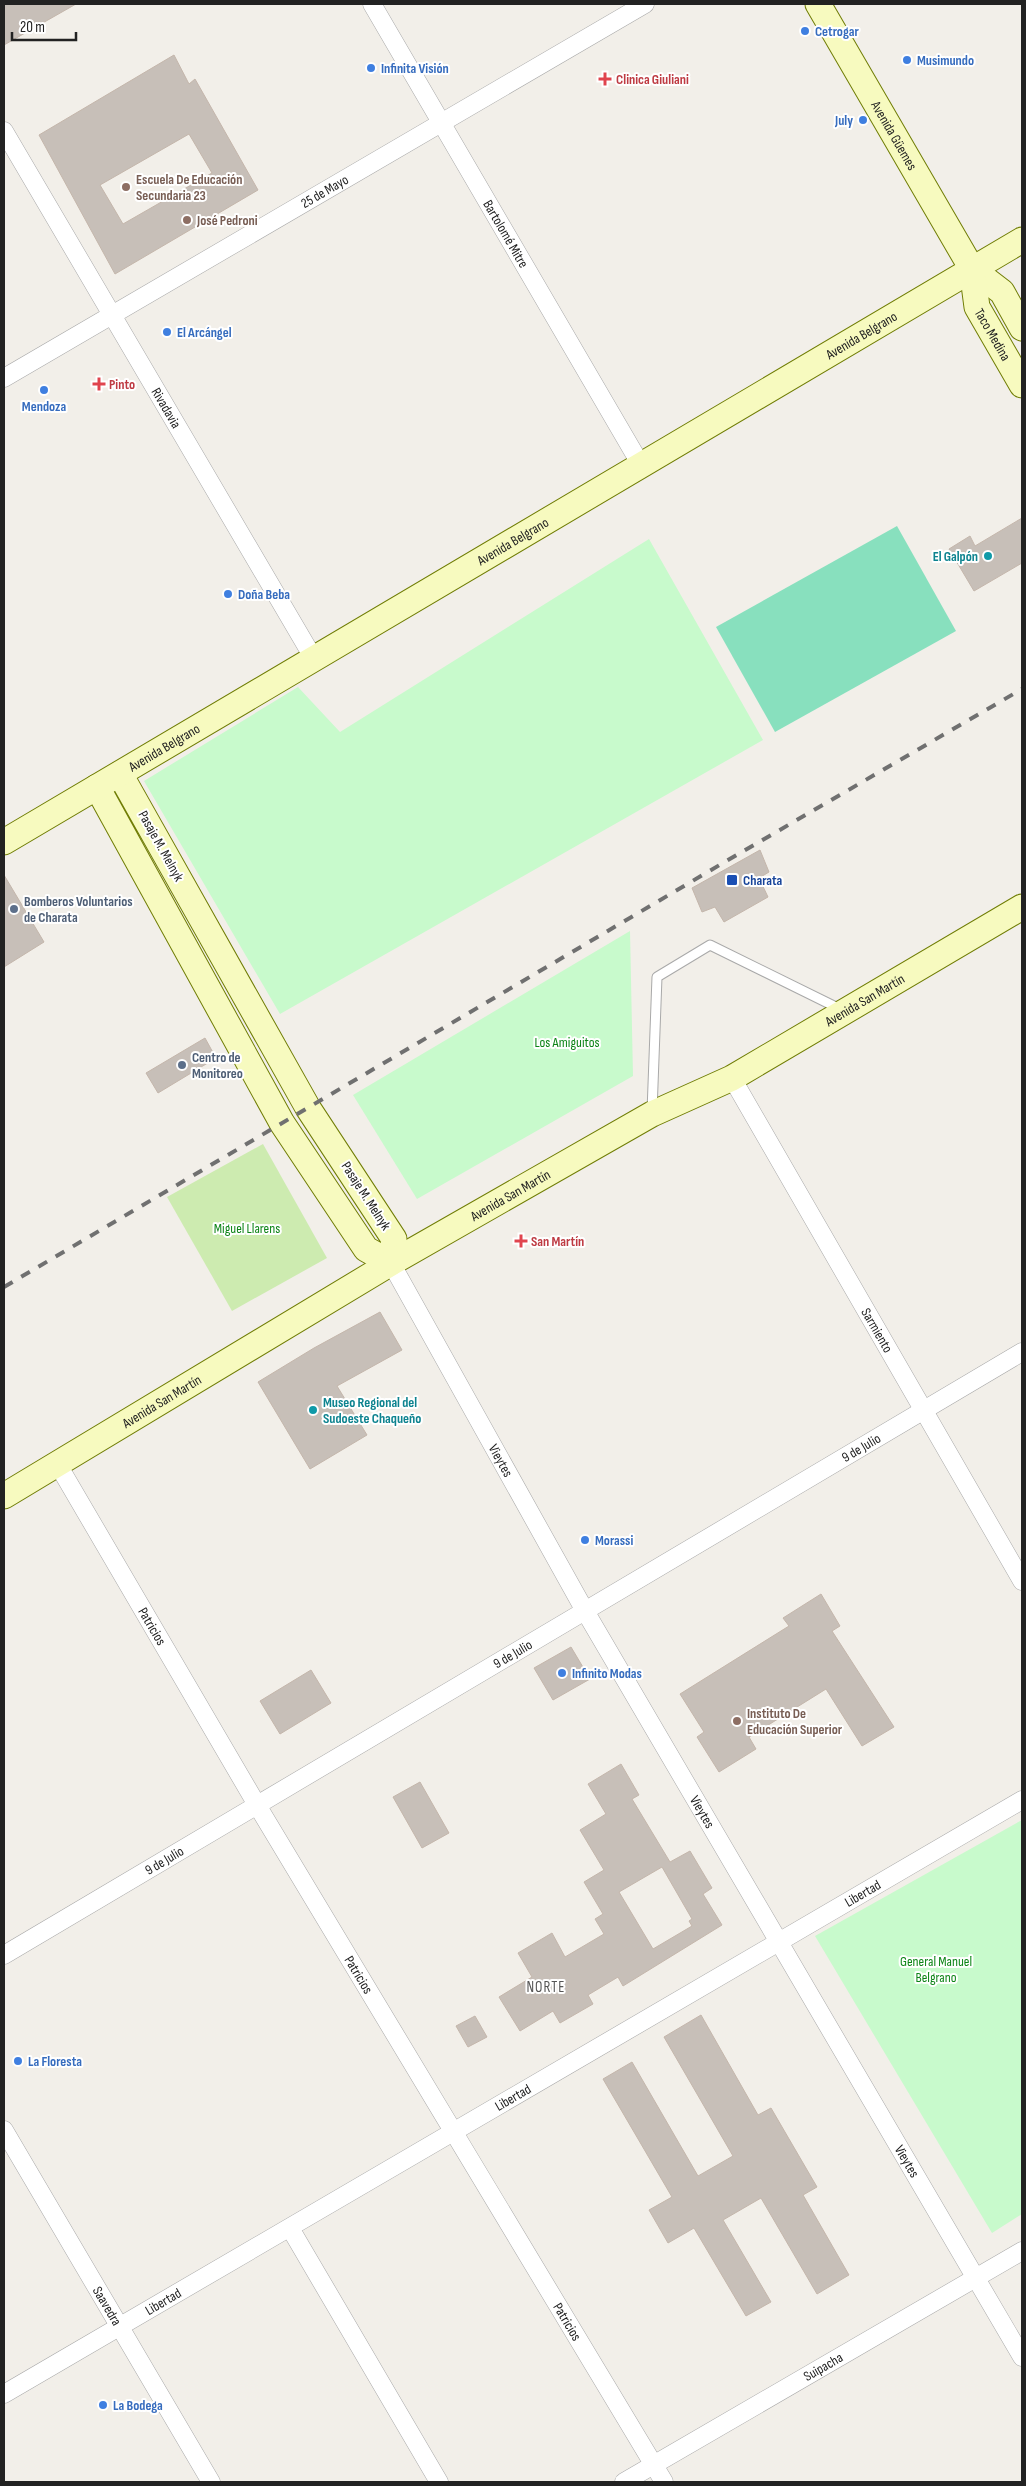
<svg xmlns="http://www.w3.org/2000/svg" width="1026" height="2486" viewBox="0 0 1026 2486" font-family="'Sofia Sans Condensed',sans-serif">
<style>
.grass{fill:#cdebb0}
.park{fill:#c8facc}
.pitch{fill:#88e0be}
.building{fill:#c7bfb8;stroke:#c4b6ab;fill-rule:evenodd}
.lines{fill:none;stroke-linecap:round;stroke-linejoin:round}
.lane-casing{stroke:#a9a9a9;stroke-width:11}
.street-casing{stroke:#a9a9a9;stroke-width:19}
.secondary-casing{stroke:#707d05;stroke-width:27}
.lane{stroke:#fff;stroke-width:9}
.street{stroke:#fff;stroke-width:18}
.secondary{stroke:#f7fabf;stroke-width:25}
.rail{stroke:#707070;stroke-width:4;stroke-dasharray:10 10;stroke-linecap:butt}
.shop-dot{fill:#3f7fe0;stroke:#fff;stroke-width:2}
.health-dot{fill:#e0444e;stroke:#fff;stroke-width:2}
.education-dot{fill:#8d6e63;stroke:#fff;stroke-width:2}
.culture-dot{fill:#0f9aa8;stroke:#fff;stroke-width:2}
.transit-dot{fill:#1a4fb4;stroke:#fff;stroke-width:2}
.service-dot{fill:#5c6f8a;stroke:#fff;stroke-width:2}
.labels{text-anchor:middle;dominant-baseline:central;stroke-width:4;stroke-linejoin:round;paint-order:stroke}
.shop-label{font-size:14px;font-weight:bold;fill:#366cbe;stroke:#fff;text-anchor:start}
.health-label{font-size:14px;font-weight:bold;fill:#be3a42;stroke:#fff;text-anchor:start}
.street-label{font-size:14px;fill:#222;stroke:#fff}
.education-label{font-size:14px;font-weight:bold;fill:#785e54;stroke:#fff;text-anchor:start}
.culture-label{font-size:14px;font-weight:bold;fill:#0d838f;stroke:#fff;text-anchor:end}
.transit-label{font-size:14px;font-weight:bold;fill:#164399;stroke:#fff;text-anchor:start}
.service-label{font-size:14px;font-weight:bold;fill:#4e5e75;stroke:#fff;text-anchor:start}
.park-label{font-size:14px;fill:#0c8416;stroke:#fff}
.neighbourhood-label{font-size:15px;letter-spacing:1px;fill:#555;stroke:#fff}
</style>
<rect width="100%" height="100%" fill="#f2efe9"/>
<path class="grass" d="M263,1144L327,1258L232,1311L167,1197Z"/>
<g class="park">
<path d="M649,539L763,740L280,1014L144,781L298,687L340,732Z"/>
<path d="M630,931L633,1076L417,1199L353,1095Z"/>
<path d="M1022,1820V2214L992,2233L815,1936Z"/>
</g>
<path class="pitch" d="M897,526L956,631L775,732L716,627Z"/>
<g class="building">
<path d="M4,4H76L4,45Z"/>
<path d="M174,55L189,84L195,79L258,190L115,274L39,135ZM189,134L212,173L123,224L100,185Z"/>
<path d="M1022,518V563L974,591L949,549L970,536L975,546Z"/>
<path d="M760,850L769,872L759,878L768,897L724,922L715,907L702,912L692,888Z"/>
<path d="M4,875L44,942L4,967Z"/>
<path d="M205,1038L216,1058L158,1093L146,1073Z"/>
<path d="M380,1312L402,1350L337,1386L367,1435L310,1469L258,1382L314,1348Z"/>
<path d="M821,1594L840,1626L832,1631L894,1727L862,1746L826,1689L749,1737L756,1749L719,1772L697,1737L704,1732L680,1694L789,1626L783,1618Z"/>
<path d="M571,1647L590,1679L553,1700L534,1668Z"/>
<path d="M311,1670L331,1703L280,1734L260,1701Z"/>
<path d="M621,1764L639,1795L632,1799L670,1862L690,1851L712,1888L703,1894L722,1925L623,1986L618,1977L588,1995L593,2004L560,2023L553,2011L520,2031L499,1997L532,1977L518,1953L552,1933L565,1957L604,1934L595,1919L603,1914L584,1882L604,1870L580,1830L606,1814L588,1784ZM662,1867L692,1919L689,1921L692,1926L653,1949L619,1892Z"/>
<path d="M420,1782L449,1833L422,1848L393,1797Z"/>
<path d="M701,2015L758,2115L771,2108L817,2187L803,2195L849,2275L817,2294L761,2198L723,2220L771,2302L746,2316L694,2228L668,2243L649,2210L672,2197L603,2079L632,2062L698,2176L733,2156L664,2037Z"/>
<path d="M475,2016L487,2037L468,2047L456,2026Z"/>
</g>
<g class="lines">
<g class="lane-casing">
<path id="lane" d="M652,1112L657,977L710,945L840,1009"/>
</g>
<g class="street-casing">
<g id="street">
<path id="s1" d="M372,4L641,465"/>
<path id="s2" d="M4,131L314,659"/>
<path id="s3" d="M4,378L645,4"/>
<path id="s4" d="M732,1078L1022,1581"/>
<path id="s5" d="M391,1263L585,1611L1022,2357"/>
<path id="s6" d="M57,1463L257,1805L664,2482"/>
<path id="s7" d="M4,1955L1022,1352"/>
<path id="s8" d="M4,2130L211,2482"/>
<path d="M290,2228L439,2482"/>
<path id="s9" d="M4,2394L1022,1800"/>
<path id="s10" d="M624,2482L1022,2251"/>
</g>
</g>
<g class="secondary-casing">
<g id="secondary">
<path id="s11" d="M818,4L972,269L1002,292L1022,328"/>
<path id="s12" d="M972,269L977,307L1022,385"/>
<path d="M97,787L282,1123L366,1249L391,1263L394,1239L308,1108L120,774"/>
<path id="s13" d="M4,842L1022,240"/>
<path id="s14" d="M4,1496L391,1263L652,1114L732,1078L1022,907"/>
</g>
</g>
<use href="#lane" class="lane"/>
<use href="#street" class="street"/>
<use href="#secondary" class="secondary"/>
<path class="rail" d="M4,1287L723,863L1022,689"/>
</g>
<g class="shop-dot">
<circle cx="805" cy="31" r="5"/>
<circle cx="907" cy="60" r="5"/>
<circle cx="371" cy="68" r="5"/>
<circle cx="863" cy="120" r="5"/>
<circle cx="167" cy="332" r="5"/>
<circle cx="44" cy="390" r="5"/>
<circle cx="228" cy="594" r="5"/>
<circle cx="585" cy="1540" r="5"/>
<circle cx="562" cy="1673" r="5"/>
<circle cx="18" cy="2061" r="5"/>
<circle cx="103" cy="2405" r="5"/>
</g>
<g class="health-dot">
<path d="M602.5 71.5h5v5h5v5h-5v5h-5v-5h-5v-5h5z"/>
<path d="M96.5 376.5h5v5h5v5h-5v5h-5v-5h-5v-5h5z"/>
<path d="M518.5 1233.5h5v5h5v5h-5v5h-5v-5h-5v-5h5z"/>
</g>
<g class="education-dot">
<circle cx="126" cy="187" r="5"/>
<circle cx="187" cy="220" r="5"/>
<circle cx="737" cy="1721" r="5"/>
</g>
<g class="culture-dot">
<circle cx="988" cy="556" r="5"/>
<circle cx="313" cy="1410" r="5"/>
</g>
<rect class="transit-dot" x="726" y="874" width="12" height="12" rx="2.5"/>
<g class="service-dot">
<circle cx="14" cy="909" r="5"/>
<circle cx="182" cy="1065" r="5"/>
</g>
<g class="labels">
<g class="shop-label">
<text x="815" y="31">Cetrogar</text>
<text x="917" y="60">Musimundo</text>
<text x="381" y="68">Infinita Visión</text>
<text x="853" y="120" text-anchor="end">July</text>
<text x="177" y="332">El Arcángel</text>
<text x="44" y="406" text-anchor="middle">Mendoza</text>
<text x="238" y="594">Doña Beba</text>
<text x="595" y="1540">Morassi</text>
<text x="572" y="1673">Infinito Modas</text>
<text x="28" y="2061">La Floresta</text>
<text x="113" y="2405">La Bodega</text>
</g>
<g class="health-label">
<text x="616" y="79">Clinica Giuliani</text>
<text x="109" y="384">Pinto</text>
<text x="531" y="1241">San Martín</text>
</g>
<g class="street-label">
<text stroke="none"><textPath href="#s11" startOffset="152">Avenida Güemes</textPath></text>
<text stroke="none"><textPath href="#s3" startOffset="371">25 de Mayo</textPath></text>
<text stroke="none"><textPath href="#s1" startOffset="266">Bartolomé Mitre</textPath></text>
<text stroke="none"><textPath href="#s12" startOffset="70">Taco Medina</textPath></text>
<text stroke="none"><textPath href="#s13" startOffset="996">Avenida Belgrano</textPath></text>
<text stroke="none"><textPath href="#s2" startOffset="321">Rivadavia</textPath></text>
<text stroke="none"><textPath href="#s13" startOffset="591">Avenida Belgrano</textPath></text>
<text stroke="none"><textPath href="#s13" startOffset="186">Avenida Belgrano</textPath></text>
<text transform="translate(161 846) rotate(61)">Pasaje M. Melnyk</text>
<text stroke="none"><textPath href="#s14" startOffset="994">Avenida San Martín</textPath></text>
<text stroke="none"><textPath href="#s14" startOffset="589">Avenida San Martín</textPath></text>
<text transform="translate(366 1196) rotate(57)">Pasaje M. Melnyk</text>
<text stroke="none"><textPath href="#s4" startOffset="291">Sarmiento</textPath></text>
<text stroke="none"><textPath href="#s14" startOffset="184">Avenida San Martín</textPath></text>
<text stroke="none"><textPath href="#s7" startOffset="996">9 de Julio</textPath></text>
<text stroke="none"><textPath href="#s5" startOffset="226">Vieytes</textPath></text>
<text stroke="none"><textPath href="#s6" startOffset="189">Patricios</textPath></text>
<text stroke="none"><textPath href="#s7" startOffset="591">9 de Julio</textPath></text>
<text stroke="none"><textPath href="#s5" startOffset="631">Vieytes</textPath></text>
<text stroke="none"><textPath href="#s7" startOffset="186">9 de Julio</textPath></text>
<text stroke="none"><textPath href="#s9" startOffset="994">Libertad</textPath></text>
<text stroke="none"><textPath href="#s6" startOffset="594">Patricios</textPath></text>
<text stroke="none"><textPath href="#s9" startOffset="589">Libertad</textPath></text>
<text stroke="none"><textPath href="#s5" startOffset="1036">Vieytes</textPath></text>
<text stroke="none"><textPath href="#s9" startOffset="184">Libertad</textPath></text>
<text stroke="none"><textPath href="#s8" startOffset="204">Saavedra</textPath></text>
<text stroke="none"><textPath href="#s6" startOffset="999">Patricios</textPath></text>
<text stroke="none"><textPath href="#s10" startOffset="230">Suipacha</textPath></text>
</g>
<g class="education-label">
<text x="136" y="179">Escuela De Educación<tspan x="136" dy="16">Secundaria 23</tspan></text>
<text x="197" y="220">José Pedroni</text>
<text x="747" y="1713">Instituto De<tspan x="747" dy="16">Educación Superior</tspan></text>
</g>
<g class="culture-label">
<text x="978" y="556">El Galpón</text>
<text x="323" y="1402" text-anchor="start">Museo Regional del<tspan x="323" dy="16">Sudoeste Chaqueño</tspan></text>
</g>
<g class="transit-label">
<text x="743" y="880">Charata</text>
</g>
<g class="service-label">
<text x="24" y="901">Bomberos Voluntarios<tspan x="24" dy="16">de Charata</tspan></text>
<text x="192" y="1057">Centro de<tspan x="192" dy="16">Monitoreo</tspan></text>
</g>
<g class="park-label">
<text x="567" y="1042">Los Amiguitos</text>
<text x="247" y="1228">Miguel Llarens</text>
<text x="936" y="1961">General Manuel<tspan x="936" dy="16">Belgrano</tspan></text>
</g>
<g class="neighbourhood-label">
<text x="546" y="1987">NORTE</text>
</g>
</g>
<rect width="1026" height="2486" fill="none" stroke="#222222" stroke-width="10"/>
<path d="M12 32v8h64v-8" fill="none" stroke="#222222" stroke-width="2.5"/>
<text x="20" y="32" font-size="15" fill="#222222" stroke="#ffffff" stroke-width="4" paint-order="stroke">20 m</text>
</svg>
